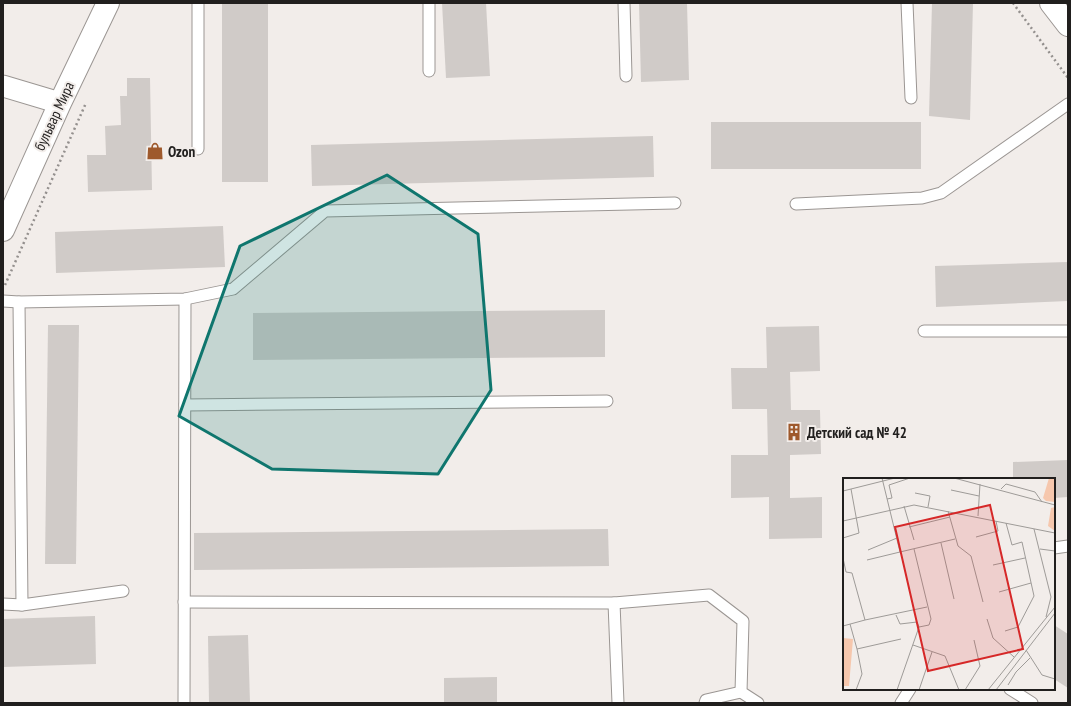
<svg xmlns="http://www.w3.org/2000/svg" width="1071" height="706" viewBox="0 0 1071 706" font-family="'PT Sans Narrow',sans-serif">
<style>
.building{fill:#d0cbc8}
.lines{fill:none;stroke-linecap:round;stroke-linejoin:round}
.lane-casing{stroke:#9b9693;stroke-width:13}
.street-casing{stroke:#9b9693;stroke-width:23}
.secondary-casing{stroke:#9b9693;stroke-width:24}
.path{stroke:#94908e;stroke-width:2.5;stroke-dasharray:2 3;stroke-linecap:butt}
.lane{stroke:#fff;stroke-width:11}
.street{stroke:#fff;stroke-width:21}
.secondary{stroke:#fff;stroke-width:22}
.marked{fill:#0f766e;fill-opacity:0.2;stroke:#0f766e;stroke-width:3;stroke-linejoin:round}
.labels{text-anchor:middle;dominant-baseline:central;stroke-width:4;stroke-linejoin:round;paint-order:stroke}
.street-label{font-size:15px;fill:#211f1e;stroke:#f2edea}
.poi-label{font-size:15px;font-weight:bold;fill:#211f1e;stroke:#f2edea;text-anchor:start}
.inset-road{fill:none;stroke:#9e9b98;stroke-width:1}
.view{fill:#d62828;fill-opacity:0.15;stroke:#d62828;stroke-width:2}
.inset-edge{fill:none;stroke:#211f1e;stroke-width:2}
</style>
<rect width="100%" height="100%" fill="#f2edea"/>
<g class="building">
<rect x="222" y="3" width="46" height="179"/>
<path d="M442,3H486L490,76L446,78Z"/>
<path d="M639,3H687L689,80L641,82Z"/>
<path d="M932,3H973L970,120L929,116Z"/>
<path d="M127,78H150L152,190L88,192L87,155H106L105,126L121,125L120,96H127Z"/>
<rect x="711" y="122" width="210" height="47"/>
<path d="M653,136L654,177L312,186L311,145Z"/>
<path d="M223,226L225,267L56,273L55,232Z"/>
<path d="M1068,262V301L936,307L935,266Z"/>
<path d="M605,310V357L253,360V313Z"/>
<path d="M48,325H79L76,564H45Z"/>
<path d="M819,326L820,371L790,372L791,410H820L821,454L790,455V498L822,497V538L769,539V497L731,498V455H768L767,409H732L731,368H767L766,327Z"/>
<path d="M1068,460V497L1054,498V479H1013V462Z"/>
<path d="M608,529L609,566L194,570V533Z"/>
<path d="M95,616L96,664L3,667V619Z"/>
<path d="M1054,625L1068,634V688L1054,679Z"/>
<path d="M248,635L250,703H209L208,636Z"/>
<path d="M497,677V703H444V678Z"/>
</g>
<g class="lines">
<g class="lane-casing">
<g id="lane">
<path d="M429,3V71"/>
<path d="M624,3L626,76"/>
<path d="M907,3L911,98"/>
<path d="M198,149V3"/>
<path d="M796,204L922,198L941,193L1068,104"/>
<path d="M3,301L19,302L185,299L233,289L325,211L675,203"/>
<path d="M19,302L22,605"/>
<path d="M924,331H1068"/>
<path d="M185,405L607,401"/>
<path d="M1054,548L1068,546"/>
<path d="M184,602L614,603L709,595L743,621L741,692L758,703"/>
<path d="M614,603L618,703"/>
<path d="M3,604L22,605L123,591"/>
<path d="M1010,689L1032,703"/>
<path d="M184,703L185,299"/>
<path d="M705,703L706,700L741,692"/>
<path d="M901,703L910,689"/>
</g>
</g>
<g class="street-casing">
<path id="street" d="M3,86L60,103"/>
</g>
<g class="secondary-casing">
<g id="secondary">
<path d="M1051,3L1068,25"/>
<path d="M3,230L60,103L108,3"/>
</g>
</g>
<g class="path">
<path d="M1013,3L1068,78"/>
<path d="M5,285L86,103"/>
</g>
<use href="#lane" class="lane"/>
<use href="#street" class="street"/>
<use href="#secondary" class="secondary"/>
</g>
<path class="marked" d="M387,175L478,234L491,390L438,474L272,469L179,416L240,246Z"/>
<defs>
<g id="shop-bare" transform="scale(1.38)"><path d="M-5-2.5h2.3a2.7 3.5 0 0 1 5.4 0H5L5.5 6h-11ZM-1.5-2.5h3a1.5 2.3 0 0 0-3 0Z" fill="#9e592c" stroke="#f2edea" stroke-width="2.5" paint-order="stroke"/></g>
<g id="building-bare" transform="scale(1.38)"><path d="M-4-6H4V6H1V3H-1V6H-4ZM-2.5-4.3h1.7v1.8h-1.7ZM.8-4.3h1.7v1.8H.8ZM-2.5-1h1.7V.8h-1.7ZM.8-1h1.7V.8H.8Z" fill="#9e592c" stroke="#f2edea" stroke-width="2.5" paint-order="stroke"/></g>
</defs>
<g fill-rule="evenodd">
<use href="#shop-bare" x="155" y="151"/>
<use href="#building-bare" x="794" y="432"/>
</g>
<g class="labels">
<g class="street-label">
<text transform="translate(54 116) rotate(-65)">бульвар Мира</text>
</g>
<g class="poi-label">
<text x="168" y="151">Ozon</text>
<text x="807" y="432">Детский сад № 42</text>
</g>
</g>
<g transform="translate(843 478)">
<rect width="212" height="212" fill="#f2edea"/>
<path d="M206,0H212V24L203,23L200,20ZM212,29V53L205,48L208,30ZM0,160L10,161L6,208H0Z" fill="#f6c7ad"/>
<path class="inset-road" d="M111,0L212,27M158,11L163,6L192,14L199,24M108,12L136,18M0,13L52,0M72,15L87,18L85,29M44,21L49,20L46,7L67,0M61,28L71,62M105,33L115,68L128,78L140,124M135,38L137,6M0,43L71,27L212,55M66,49L107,39M191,51L208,119L203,139M133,59L155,53L153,43M0,60L16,55L8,11M98,65L111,121M197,71L212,73M25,72L54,60M57,74L112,61M0,80L3,94L9,95L22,142L0,148M24,82L57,74L39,0M150,87L182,80M156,114L188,105M53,137L57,146L74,144L76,149M144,141L150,160L171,179M22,142L84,129M7,146L14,171L58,161M162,153L175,149L191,118L179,64L169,67L163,45M70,167L102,178L116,212M183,172L199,197L212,201M165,207L173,194L187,180M13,212L19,196L14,171M54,212L76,149L86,147L88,141L71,71M76,212L89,174M122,212L137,188L131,162M145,212L212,129M153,212L212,135"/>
<path class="view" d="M147,27L180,171L85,193L52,49Z"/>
<rect width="212" height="212" class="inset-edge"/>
</g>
<rect width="1071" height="706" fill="none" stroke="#211f1e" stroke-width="8"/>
</svg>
